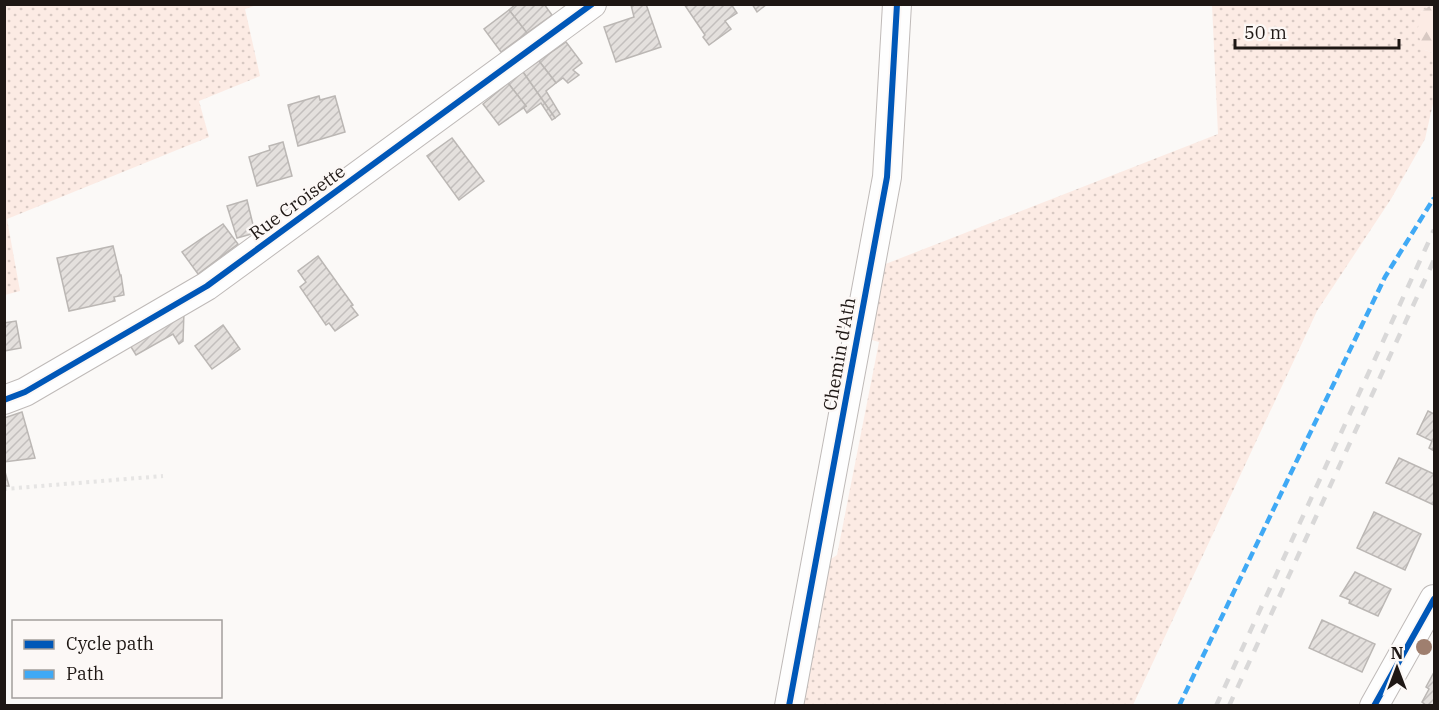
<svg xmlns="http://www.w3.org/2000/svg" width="1439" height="710" viewBox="0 0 1439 710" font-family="'IBM Plex Serif',serif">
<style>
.grass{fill:url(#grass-dots)}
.forest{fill:url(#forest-firs)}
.building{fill:url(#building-hatch);stroke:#bbb7b4;stroke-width:1.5}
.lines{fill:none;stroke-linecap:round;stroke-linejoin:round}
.minor-casing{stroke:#bfbab8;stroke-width:30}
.path{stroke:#e6e5e4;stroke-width:4;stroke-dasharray:3 4.5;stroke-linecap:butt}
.minor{stroke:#fefefe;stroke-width:28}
.rail{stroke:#d9d8d8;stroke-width:4.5;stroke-dasharray:10 10;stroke-linecap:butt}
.quiet{stroke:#3fa9f5;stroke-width:4.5;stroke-dasharray:9 4.5;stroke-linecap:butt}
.cycleway-casing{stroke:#fcf8f6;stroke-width:10}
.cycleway{stroke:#0057b8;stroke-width:6}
.tree{fill:#9f7f6f}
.labels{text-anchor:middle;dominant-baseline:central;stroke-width:5;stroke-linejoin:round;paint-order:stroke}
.street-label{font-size:18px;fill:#1e1714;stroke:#fcf8f6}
</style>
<defs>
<pattern id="grass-dots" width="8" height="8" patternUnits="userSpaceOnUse" patternTransform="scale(1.5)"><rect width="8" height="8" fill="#fcebe4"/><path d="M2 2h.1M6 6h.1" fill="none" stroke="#d8c9c3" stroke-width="1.8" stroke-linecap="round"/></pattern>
<pattern id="forest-firs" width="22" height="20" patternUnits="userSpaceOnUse" patternTransform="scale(1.5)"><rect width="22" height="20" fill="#fcebe4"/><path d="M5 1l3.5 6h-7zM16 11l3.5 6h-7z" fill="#d8c9c3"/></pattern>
<pattern id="building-hatch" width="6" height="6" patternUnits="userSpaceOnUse" patternTransform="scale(1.5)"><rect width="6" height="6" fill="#e4e0dd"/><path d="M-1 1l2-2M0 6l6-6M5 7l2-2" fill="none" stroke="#c3bfbd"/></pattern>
</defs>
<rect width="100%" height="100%" fill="#fbf9f7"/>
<g class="grass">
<path d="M4,5H257L245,9L260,76L199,101L209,137L7,219L20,291L5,295Z"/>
<path d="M1212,5H1431L1421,12L1425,50L1434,53V99L1425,139L1391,199L1317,311L1133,705L799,706L828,561L837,555L879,342L872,340L883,265L1218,134Z"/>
</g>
<path class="forest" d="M1431,5H1434V53L1425,50L1417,33L1421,12Z"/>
<g class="building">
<path d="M516,4H544L552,15L527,33L509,10Z"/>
<path d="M633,4H646L661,47L616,62L604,27L634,17L631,5Z"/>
<path d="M684,4H731L737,13L725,21L731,29L709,45L703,37L705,35Z"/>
<path d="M752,4H767L757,12Z"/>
<path d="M509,10L527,33L501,52L484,29Z"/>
<path d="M566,42L582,63L573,70L579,75L568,83L563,78L556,83L539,61Z"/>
<path d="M539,61L556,83L546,91L560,114L555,118L523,72Z"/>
<path d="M523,72L555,118L552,120L541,103L527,113L523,107L526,106L508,83Z"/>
<path d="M508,83L526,106L499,125L483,104Z"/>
<path d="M319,96L320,100L335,96L345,132L298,146L288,105Z"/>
<path d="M452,138L484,181L459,200L427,156Z"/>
<path d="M283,142L292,176L257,186L249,157L270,150L269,146Z"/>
<path d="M247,200L255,233L237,238L227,206Z"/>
<path d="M223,224L238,244L198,274L182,252Z"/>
<path d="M113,246L120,275H121L124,295L114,297L115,301L69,311L57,258Z"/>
<path d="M318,256L353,305L351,306L358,315L335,331L329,323L326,325L300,287L306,282L298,271Z"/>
<path d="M184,311L183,341L179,344L173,334L136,355L128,342Z"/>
<path d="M16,321L21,348L4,351V323Z"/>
<path d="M223,325L240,349L212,369L195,346Z"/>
<path d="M1428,411L1434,414V451L1429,448L1432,441L1417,434Z"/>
<path d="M22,412L35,458L4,462V418Z"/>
<path d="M1399,458L1434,474V505L1386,483Z"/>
<path d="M4,468L9,486H4Z"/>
<path d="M1374,512L1421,534L1405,570L1357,548Z"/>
<path d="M1355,572L1391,589L1378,616L1349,603L1350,600L1340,596Z"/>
<path d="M1322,620L1375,644L1362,672L1309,648Z"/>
<path d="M1433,674L1434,675V706H1427L1422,702L1429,689L1426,687Z"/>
</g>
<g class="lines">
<g class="minor-casing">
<g id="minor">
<path d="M4,400L25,392L207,286L592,4"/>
<path d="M789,706L887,177L897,4"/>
<path d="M1374,706L1434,599"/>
</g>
</g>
<path class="path" d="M4,489L163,476"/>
<use href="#minor" class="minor"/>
<g class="rail">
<path d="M1216,706L1434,230"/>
<path d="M1229,706L1434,260"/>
</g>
<path class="quiet" d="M1179,706L1385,277L1434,198"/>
<g class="cycleway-casing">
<g id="cycleway">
<path d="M4,400L25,392L207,286L592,4"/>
<path d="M789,706L887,177L897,4"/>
<path d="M1374,706L1434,599"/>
</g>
</g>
<use href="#cycleway" class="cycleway"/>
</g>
<circle class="tree" cx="1424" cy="647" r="8"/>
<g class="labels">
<g class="street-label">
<text transform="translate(297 202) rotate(-36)">Rue Croisette</text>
<text transform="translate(839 354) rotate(-80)">Chemin d'Ath</text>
</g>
</g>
<rect width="1439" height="710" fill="none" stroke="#1e1714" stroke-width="12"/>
<rect x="12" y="620" width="210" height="78" fill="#fcf8f6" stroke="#a39e9c" stroke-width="1.5"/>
<rect x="24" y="640" width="30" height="9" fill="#0057b8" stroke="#a39e9c" stroke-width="1.5"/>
<text x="66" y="650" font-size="18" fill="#1e1714">Cycle path</text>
<rect x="24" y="670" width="30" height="9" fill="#3fa9f5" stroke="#a39e9c" stroke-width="1.5"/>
<text x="66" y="680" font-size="18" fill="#1e1714">Path</text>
<g transform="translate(1397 668)" stroke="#fcf8f6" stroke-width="4.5" paint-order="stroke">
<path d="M0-4.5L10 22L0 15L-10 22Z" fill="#1e1714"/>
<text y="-9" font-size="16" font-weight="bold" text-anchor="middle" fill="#1e1714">N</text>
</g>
<path d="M1235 39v9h164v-9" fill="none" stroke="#1e1714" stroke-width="3"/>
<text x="1244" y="39" font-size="18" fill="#1e1714" stroke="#fcf8f6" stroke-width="4.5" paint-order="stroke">50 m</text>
</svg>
